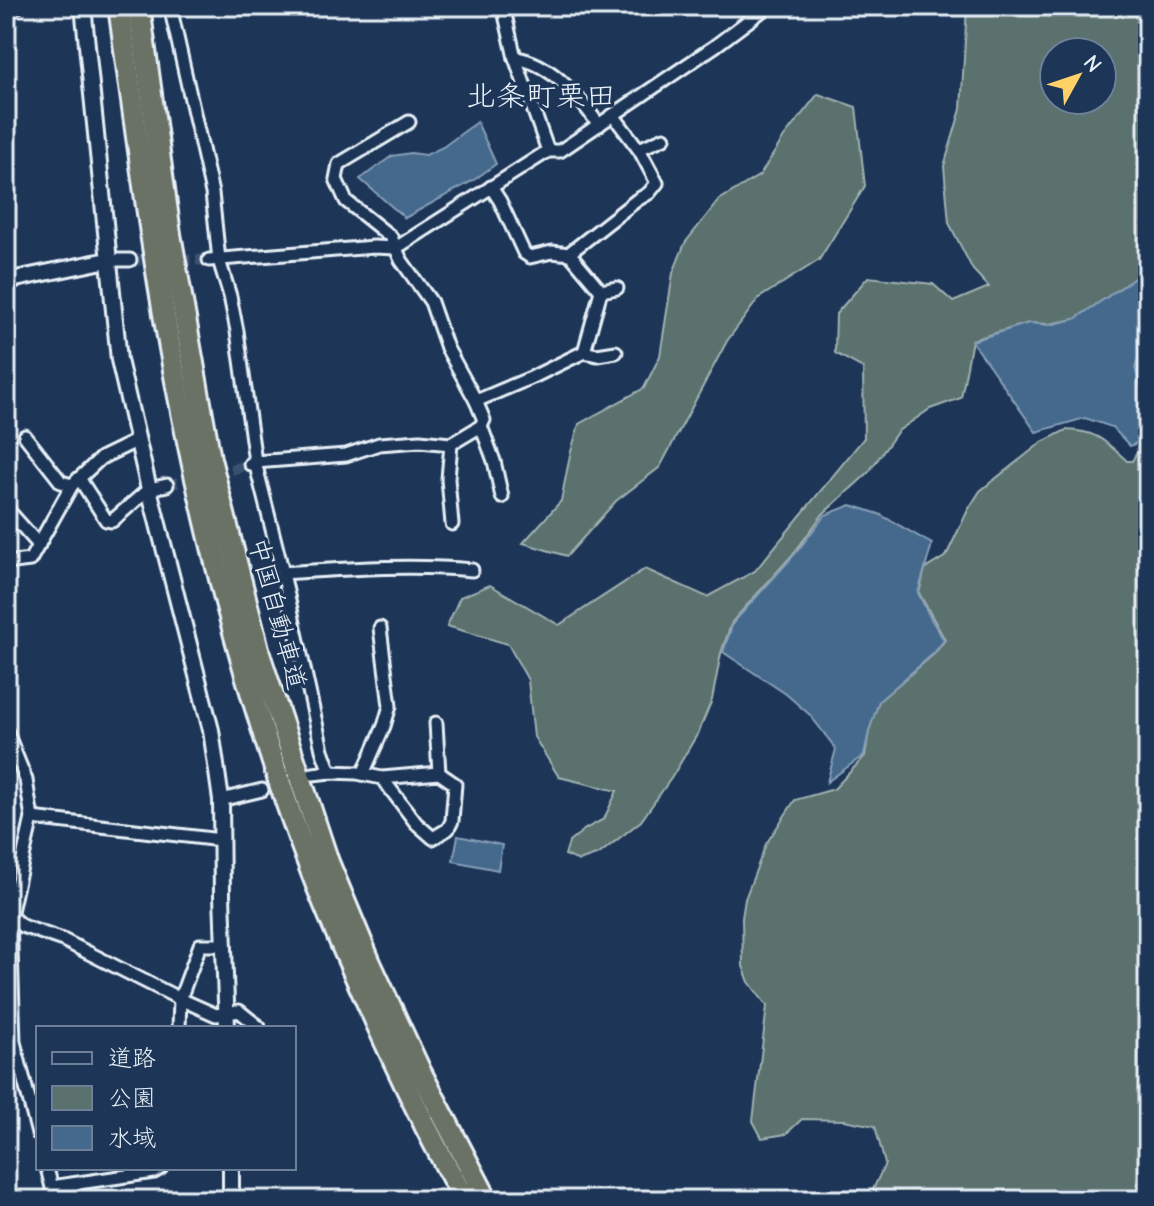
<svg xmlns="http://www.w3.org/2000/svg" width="1154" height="1206" viewBox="0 0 1154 1206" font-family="'Comic Neue','Klee One',sans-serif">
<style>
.green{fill:#5a716d;stroke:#a1b1b2;stroke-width:2;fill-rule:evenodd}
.water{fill:#44698c;stroke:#869fb7;stroke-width:2}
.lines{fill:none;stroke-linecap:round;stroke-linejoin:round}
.minor-tunnel{stroke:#3b516f;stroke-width:11;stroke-dasharray:11 5.5;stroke-linecap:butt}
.minor-casing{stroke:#e8f1f8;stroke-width:17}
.tertiary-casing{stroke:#e8f1f8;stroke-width:20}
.motorway-casing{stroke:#e8f1f8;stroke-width:26}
.minor{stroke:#1d3557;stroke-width:11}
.tertiary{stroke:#1d3557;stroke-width:14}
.motorway{stroke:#6b7165;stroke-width:20}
.labels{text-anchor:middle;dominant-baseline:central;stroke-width:7;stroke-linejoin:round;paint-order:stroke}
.street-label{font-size:26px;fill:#e8f1f8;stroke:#1d3557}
.quarter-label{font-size:30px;fill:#e8f1f8;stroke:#1d3557}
</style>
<rect width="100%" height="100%" fill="#1d3557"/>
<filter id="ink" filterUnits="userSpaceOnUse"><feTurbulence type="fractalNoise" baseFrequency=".0125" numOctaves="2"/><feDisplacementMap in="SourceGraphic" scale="16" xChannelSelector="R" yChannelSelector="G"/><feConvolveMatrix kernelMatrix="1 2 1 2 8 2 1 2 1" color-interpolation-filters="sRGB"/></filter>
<g filter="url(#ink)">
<g class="green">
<path d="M967,6H1148V269L1075,319L1049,324L1029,323L972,340L961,398L930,409L898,431L868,473L823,514L794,553L732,622L721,653L712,700L698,733L672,777L641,821L599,854L579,861L565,855L569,842L585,829L604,819L617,791L559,777L534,737L528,680L508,644L447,626L460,597L490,585L559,625L645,569L707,597L755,571L864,438L863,368L835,353L836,314L868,277L933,284L953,302L989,287L973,270L949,223L944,166L961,109ZM1054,52H1102V100H1054Z"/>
<path d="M818,94L856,107L865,186L819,260L759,298L727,341L660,467L616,501L567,556L523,543L561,501L570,455L579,424L644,388L660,356L673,273L685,243L719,200L760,175L784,137Z"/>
<path d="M1148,318V420C1143,402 1141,385 1135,368C1142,352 1141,334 1148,318Z"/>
<path d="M1066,430C1098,431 1105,441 1127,461H1132L1148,434V1200H868L885,1164L875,1126L844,1120L802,1119L786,1134L762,1138L753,1121L767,1006L749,982L743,966L742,918L745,899L766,844L795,800L834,789L865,756L869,731L879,701L934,654L945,640L919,593L925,569L946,556L968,510L980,491L1042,442Z"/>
</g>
<g class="water">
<path d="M477,122L496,164L474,180L405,218L360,179L392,156L411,153L426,155L443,147Z"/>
<path d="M1148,269V316L1142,329L1139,357L1135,368C1139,379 1152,427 1146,436C1143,441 1135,444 1130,446L1112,427L1085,418L1036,432L972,341L1029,323L1049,325L1075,319Z"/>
<path d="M851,505L879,514L932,544L918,593L931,619L944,640L934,653L879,701L869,731L864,755L827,782L836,749L810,715L786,694L723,652L733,623L795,554L825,515Z"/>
<path d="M458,836L502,845L498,870L453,861Z"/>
</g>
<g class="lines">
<g class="minor-tunnel">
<path d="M130,260H209"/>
<path d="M167,485L249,465"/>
</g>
<g class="minor-casing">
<g id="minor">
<path d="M170,6L212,193L219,260L230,296L237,331L255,462L283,573L322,750L330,772"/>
<path d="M503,6L515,58L548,151"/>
<path d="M6,7L18,6"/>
<path d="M515,58C550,62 579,97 599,125"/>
<path d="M409,122L339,164L336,179L346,201L391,237L401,260L431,302L447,348L476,401L484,420L481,426L494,461L502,497"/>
<path d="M639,149L664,138"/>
<path d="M570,254L572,251L637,200L649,193L657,183L640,151L613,115"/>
<path d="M108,260H130"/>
<path d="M209,260L374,247L396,248L548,151H560L715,46L768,6"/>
<path d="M601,291L617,288"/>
<path d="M584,352L597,355L616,352"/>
<path d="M476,401L533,377L584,352L601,291L570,254L552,252L530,257L524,253L500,201L491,187"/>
<path d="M25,436L61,482L72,485"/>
<path d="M451,444L448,479L452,524"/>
<path d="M250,464L255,462L346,455L379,444L420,441L451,444L481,426"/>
<path d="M79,478L106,520L112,521L149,489L167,485"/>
<path d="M6,508L39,545"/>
<path d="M6,563L30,560L72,485L101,458L138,440"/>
<path d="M283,573C346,569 410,564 472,570"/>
<path d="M436,723L439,773"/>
<path d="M6,730L26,780L32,818L10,916L14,1042L38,1134"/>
<path d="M313,774L330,772L357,773L382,778L439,773L455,784L452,821L448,829L433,838L416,823L382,778"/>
<path d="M363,774L384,726L390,706L380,628"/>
<path d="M221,800L262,790"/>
<path d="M32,818L221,840"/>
<path d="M7,916H10L22,926L63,940L180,999L216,1015L239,1011L259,1027"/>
<path d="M179,1028L180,999L200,945H224"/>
<path d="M47,1168L55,1200"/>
<path d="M58,1186L154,1172L161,1168"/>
</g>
</g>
<g class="tertiary-casing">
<g id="tertiary">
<path d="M83,6L119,360L149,489L211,730L221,800L222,896L227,1028"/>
<path d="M6,281L108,260"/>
<path d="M231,1168V1200"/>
</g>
</g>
<g class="motorway-casing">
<g id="motorway">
<path d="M119,6C140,160 160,314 193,465C223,602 261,739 311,870C332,926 358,982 383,1037C408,1092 435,1148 465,1200"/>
<path d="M139,6L170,234L210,459L260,657L328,862L370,963L420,1071L487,1200"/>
</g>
</g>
<use href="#minor" class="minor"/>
<use href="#tertiary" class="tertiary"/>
<use href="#motorway" class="motorway"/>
</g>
</g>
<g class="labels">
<g class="street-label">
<text transform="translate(277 614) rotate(75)">中国自動車道</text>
</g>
<g class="quarter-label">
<text x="541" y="96">北条町栗田</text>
</g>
</g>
<rect width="1154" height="1206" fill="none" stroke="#1d3557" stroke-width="32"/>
<rect x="16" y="16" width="1122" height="1174" fill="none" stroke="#e8f1f8" stroke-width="3" filter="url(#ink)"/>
<rect x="36" y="1026" width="260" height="144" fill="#1d3557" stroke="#6e8097" stroke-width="2"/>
<rect x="52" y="1052" width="40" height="12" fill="#1d3557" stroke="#6e8097" stroke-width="2"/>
<text x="108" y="1066" font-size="24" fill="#e8f1f8">道路</text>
<rect x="52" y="1086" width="40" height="24" fill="#5a716d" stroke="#6e8097" stroke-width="2"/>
<text x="108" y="1106" font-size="24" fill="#e8f1f8">公園</text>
<rect x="52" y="1126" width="40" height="24" fill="#44698c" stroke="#6e8097" stroke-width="2"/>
<text x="108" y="1146" font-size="24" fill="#e8f1f8">水域</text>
<g transform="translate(1078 76) rotate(50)"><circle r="38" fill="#1d3557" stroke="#6e8097" stroke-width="2"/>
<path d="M0-6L14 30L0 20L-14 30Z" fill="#ffd166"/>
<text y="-12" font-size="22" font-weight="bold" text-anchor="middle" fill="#e8f1f8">N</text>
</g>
</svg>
